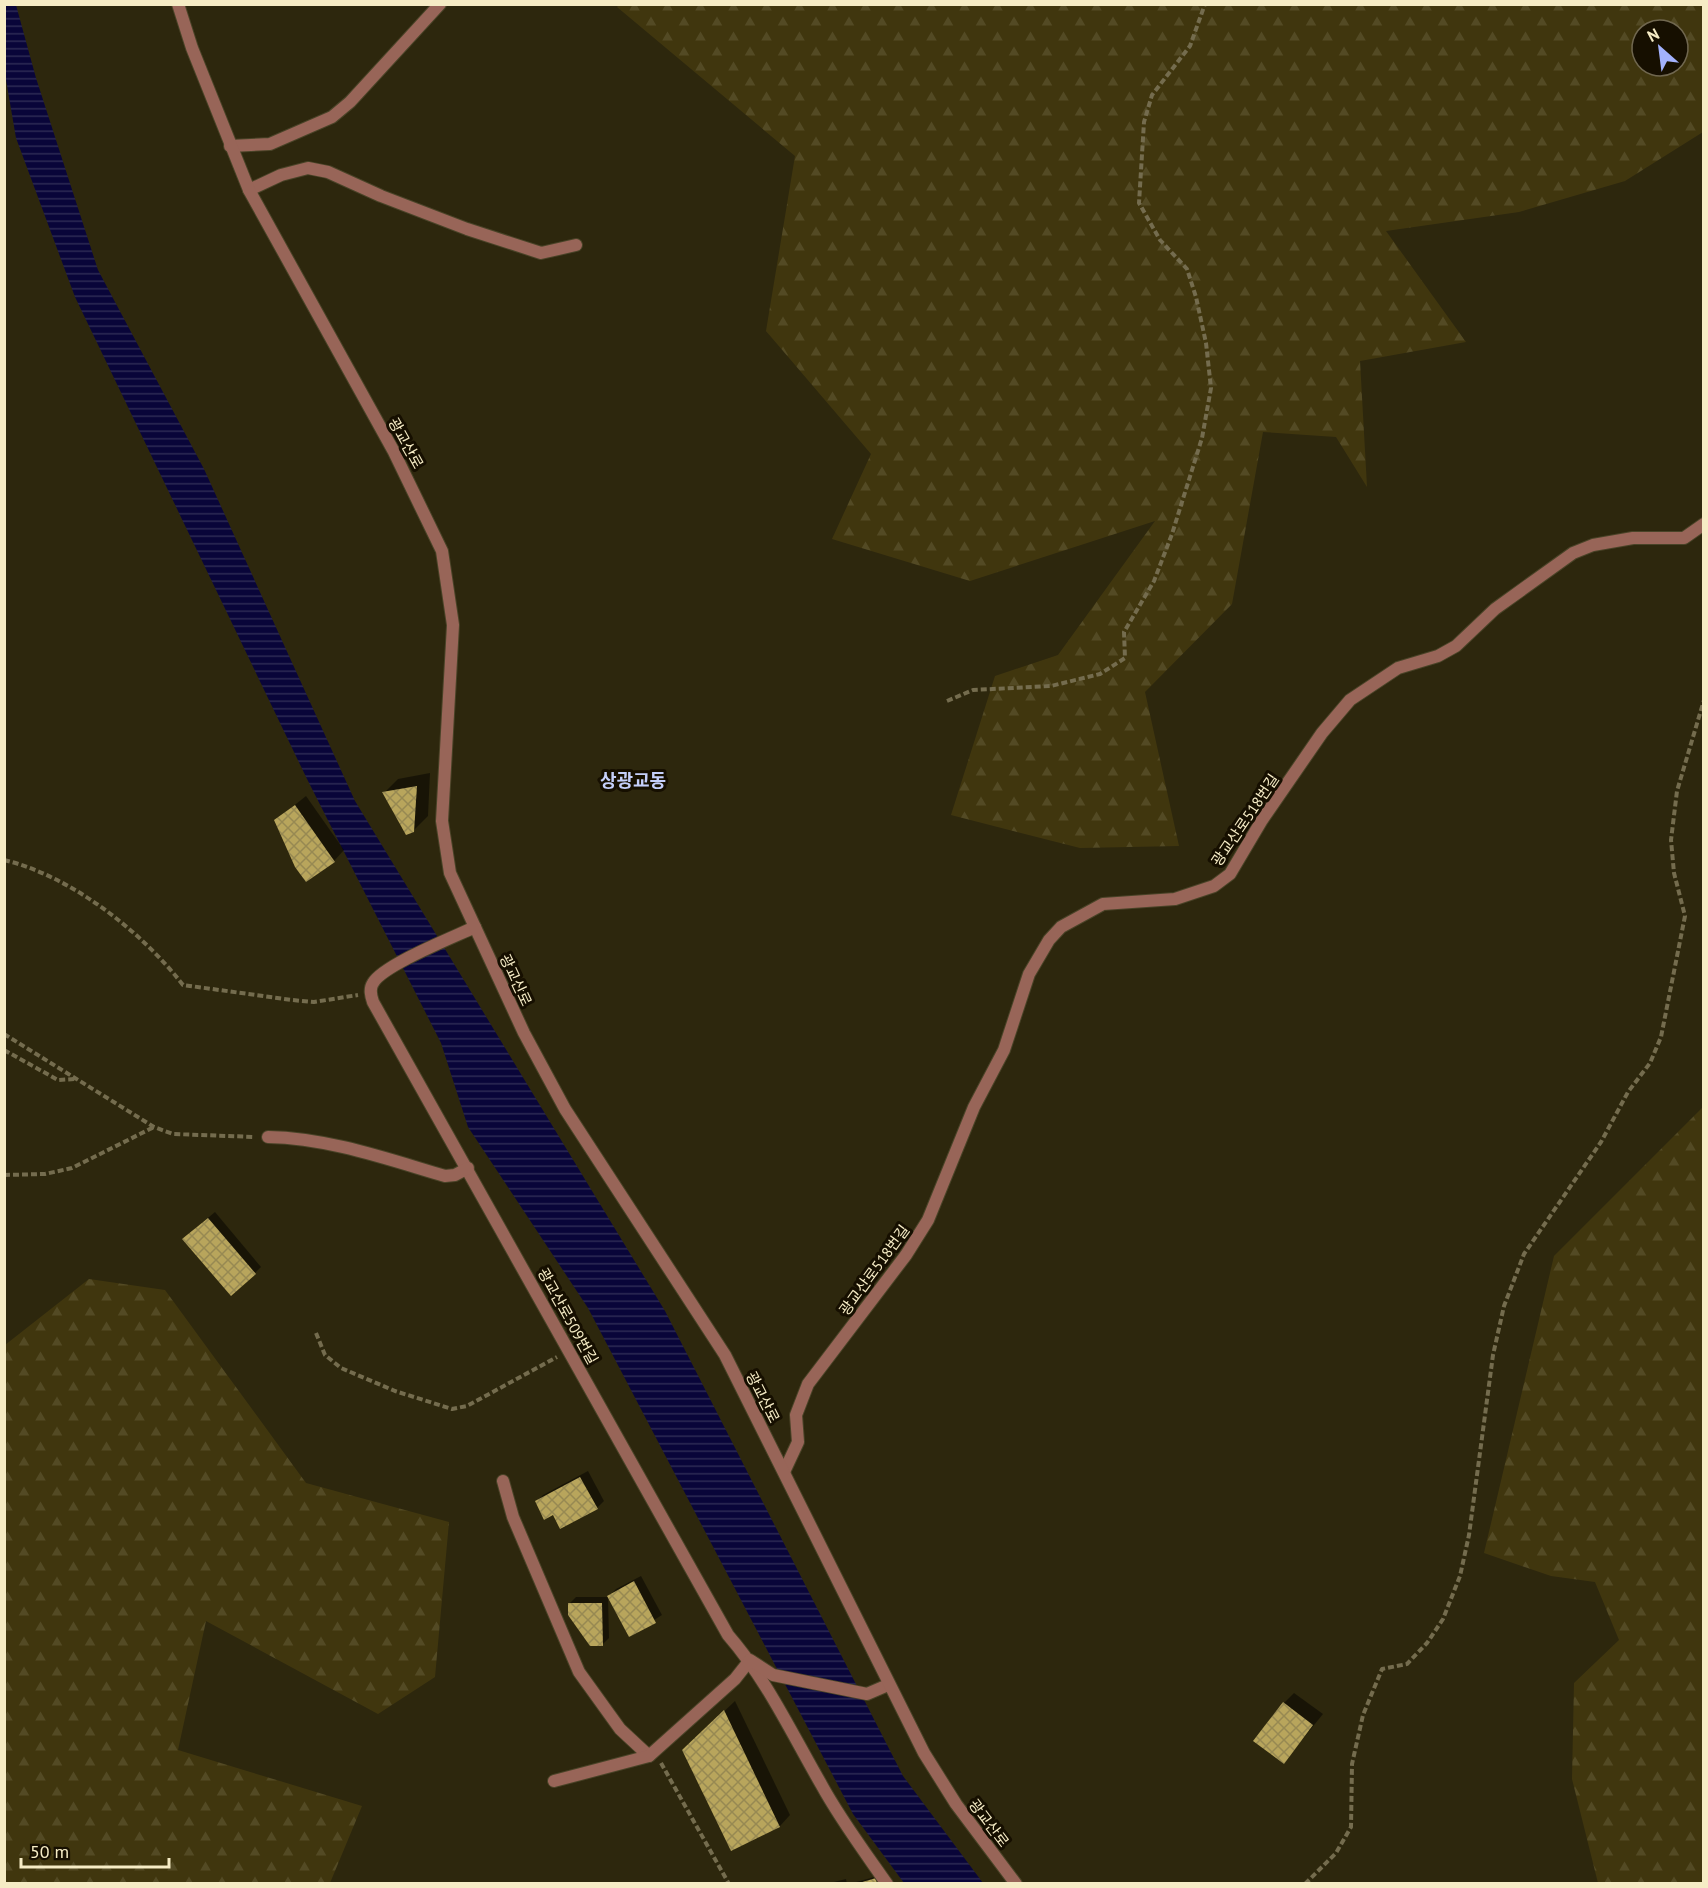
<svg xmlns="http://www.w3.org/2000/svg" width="1708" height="1888" viewBox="0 0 1708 1888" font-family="'PT Sans','Noto Sans KR',sans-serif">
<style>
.forest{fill:url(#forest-firs);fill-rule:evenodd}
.water{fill:url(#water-rules)}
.shadow{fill:#0007}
.building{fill:url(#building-cross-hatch)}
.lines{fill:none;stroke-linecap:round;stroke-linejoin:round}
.service-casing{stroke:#494327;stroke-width:14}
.minor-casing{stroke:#494327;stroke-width:14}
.tertiary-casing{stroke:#494327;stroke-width:14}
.path{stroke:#746c4e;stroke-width:4;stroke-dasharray:6 3;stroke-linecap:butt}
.service{stroke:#986558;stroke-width:12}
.minor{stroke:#986558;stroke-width:12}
.tertiary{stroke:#986558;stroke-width:12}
.labels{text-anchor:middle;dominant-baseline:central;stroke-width:6;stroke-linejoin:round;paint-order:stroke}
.street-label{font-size:15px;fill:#f6ecc5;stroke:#160f00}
.quarter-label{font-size:18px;font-weight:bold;fill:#c5cffa;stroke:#160f00}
</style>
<defs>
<pattern id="forest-firs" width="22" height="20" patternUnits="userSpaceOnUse" patternTransform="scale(1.5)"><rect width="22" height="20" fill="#40360e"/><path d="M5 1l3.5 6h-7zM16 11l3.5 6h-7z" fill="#534a24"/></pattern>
<pattern id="water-rules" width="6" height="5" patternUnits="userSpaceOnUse" patternTransform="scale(1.5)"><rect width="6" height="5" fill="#090539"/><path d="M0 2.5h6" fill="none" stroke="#2d2a54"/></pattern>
<pattern id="building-cross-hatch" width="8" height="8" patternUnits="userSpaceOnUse" patternTransform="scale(1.5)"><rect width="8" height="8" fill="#b8a55c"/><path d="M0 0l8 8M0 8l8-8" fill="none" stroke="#978952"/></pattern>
</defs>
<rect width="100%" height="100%" fill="#2d270d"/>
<g class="forest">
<path d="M619,5H1703V132L1625,181L1519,212L1386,231L1466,342L1360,361L1367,487L1336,437L1263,432L1232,604L1145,692L1179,846L1080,848L951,815L995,676L1058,655L1155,521L970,581L832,539L871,454L766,331L795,156L617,7ZM1642,30H1678V66H1642Z"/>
<path d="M1703,1107V1883H1598L1572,1779L1574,1683L1619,1640L1595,1582L1551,1576L1484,1553L1554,1256Z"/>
<path d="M89,1279L165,1290L306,1483L449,1522L435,1677L378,1714L206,1621L178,1750L362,1806L330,1883H5V1345Z"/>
</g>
<path class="water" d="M4,5H16L36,78L98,270L204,469L355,801L665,1311L903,1776L983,1883H904L853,1814L588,1308L468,1127L441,1043L307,779L75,297L16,138L5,74Z"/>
<g class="shadow">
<path d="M430,773L428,816L411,833L405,832L384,793L398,779Z"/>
<path d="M306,796L344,850L334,861L276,820Z"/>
<path d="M215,1212L261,1267L255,1273L191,1232Z"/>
<path d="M588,1471L604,1501L597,1508L553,1513L536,1502L543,1495Z"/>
<path d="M641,1576L662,1615L630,1635L609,1596L616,1589Z"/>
<path d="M576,1597H608L609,1638L602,1645L569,1604Z"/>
<path d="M1294,1693L1323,1714L1284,1762V1703Z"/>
<path d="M735,1701L790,1815L780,1826L732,1849L694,1740Z"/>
<path d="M878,1876L880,1884H849Z"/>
<path d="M846,1879L847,1884H826Z"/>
</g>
<g class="building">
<path d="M417,786L414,832L406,835L382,792Z"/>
<path d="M295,805L335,862L306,882L295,867L274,820Z"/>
<path d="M208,1218L256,1274L231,1296L182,1239Z"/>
<path d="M580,1477L598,1509L560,1529L553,1515L544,1520L535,1501Z"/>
<path d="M634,1581L656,1623L629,1637L607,1596Z"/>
<path d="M568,1603H602L603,1646H590L568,1615Z"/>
<path d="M1283,1702L1313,1725L1284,1764L1253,1741Z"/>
<path d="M724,1710L780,1827L731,1851L682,1750Z"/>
<path d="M876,1878L877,1884H859V1883Z"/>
</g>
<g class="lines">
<g class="service-casing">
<path id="service" d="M249,190L281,175L308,168L328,172L381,196L467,229L541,253L576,245"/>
</g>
<g class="minor-casing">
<g id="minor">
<path d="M230,146L270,144L332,117L350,102L440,4"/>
<path d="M475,927C454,937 383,965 373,983C369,989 371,996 373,1002L728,1635C767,1680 791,1732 821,1784C840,1819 864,1851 887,1884"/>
<path d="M268,1137C328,1138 387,1159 445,1176L455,1175L468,1168"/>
<path d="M784,1472L798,1442L796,1415L808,1384L906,1255L928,1220L974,1107L1004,1050L1029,974L1049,940L1061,927L1103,904L1175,899L1214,886L1230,874L1262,820L1322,733L1350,700L1398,668L1438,656L1456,646L1495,609L1573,553L1593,545L1633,538H1684L1704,524"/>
<path d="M503,1481L513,1517L579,1672L620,1729L649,1756"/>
<path d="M554,1781L649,1756L735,1679L750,1660L773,1675L867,1694L888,1685"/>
</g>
</g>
<g class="tertiary-casing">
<path id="tertiary" d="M178,4L192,48L249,190L393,450L442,551L453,625L442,821L450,873L524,1033L565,1109L725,1355L924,1753L956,1804L1016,1884"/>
</g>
<g class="path">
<path d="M947,701L973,690L1051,686L1100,674L1125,658L1124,632L1154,581L1172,534L1202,438L1211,388L1206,343L1196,297L1187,269L1160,240L1139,203L1144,122L1152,95L1190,46L1205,4"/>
<path d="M4,860C71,876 141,931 183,985L292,1000L314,1002L358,995"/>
<path d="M4,1034L154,1127L173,1134L255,1137"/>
<path d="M4,1050L58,1080L76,1079"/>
<path d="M4,1175L45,1174L72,1168L154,1127"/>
<path d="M316,1333L325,1355L341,1368L395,1391L452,1409L467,1406L557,1357"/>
<path d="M661,1763L729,1884"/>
<path d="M1305,1884L1336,1853L1351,1827L1352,1764L1363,1715L1382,1669L1407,1664L1427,1643L1443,1619L1460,1576L1469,1535L1493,1355L1504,1306L1524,1254L1601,1142L1628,1092L1650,1063L1661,1037L1685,916L1674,873L1671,840L1677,791L1704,700"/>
</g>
<use href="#service" class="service"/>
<use href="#minor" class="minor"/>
<use href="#tertiary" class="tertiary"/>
</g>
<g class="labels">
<g class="street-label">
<text transform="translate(406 443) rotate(61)">광교산로</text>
<text transform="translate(1245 820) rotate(-56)">광교산로518번길</text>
<text transform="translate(516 980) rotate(65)">광교산로</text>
<text transform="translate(874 1270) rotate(-54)">광교산로518번길</text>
<text transform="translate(568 1316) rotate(61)">광교산로509번길</text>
<text transform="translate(763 1397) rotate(63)">광교산로</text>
<text transform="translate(989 1823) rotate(53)">광교산로</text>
</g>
<g class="quarter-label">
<text x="633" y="780">상광교동</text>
</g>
</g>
<rect width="1708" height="1888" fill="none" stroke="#f6ecc5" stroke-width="12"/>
<g transform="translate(1660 48) rotate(332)"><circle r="28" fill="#160f00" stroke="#70674f" stroke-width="1.5"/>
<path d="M0-4.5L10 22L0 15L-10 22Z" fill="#a3b2fd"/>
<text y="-9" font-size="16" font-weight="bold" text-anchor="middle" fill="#f6ecc5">N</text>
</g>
<path d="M21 1858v9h148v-9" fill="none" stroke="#f6ecc5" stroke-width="3"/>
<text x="30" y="1858" font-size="18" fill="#f6ecc5" stroke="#160f00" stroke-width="4.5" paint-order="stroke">50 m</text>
</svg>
